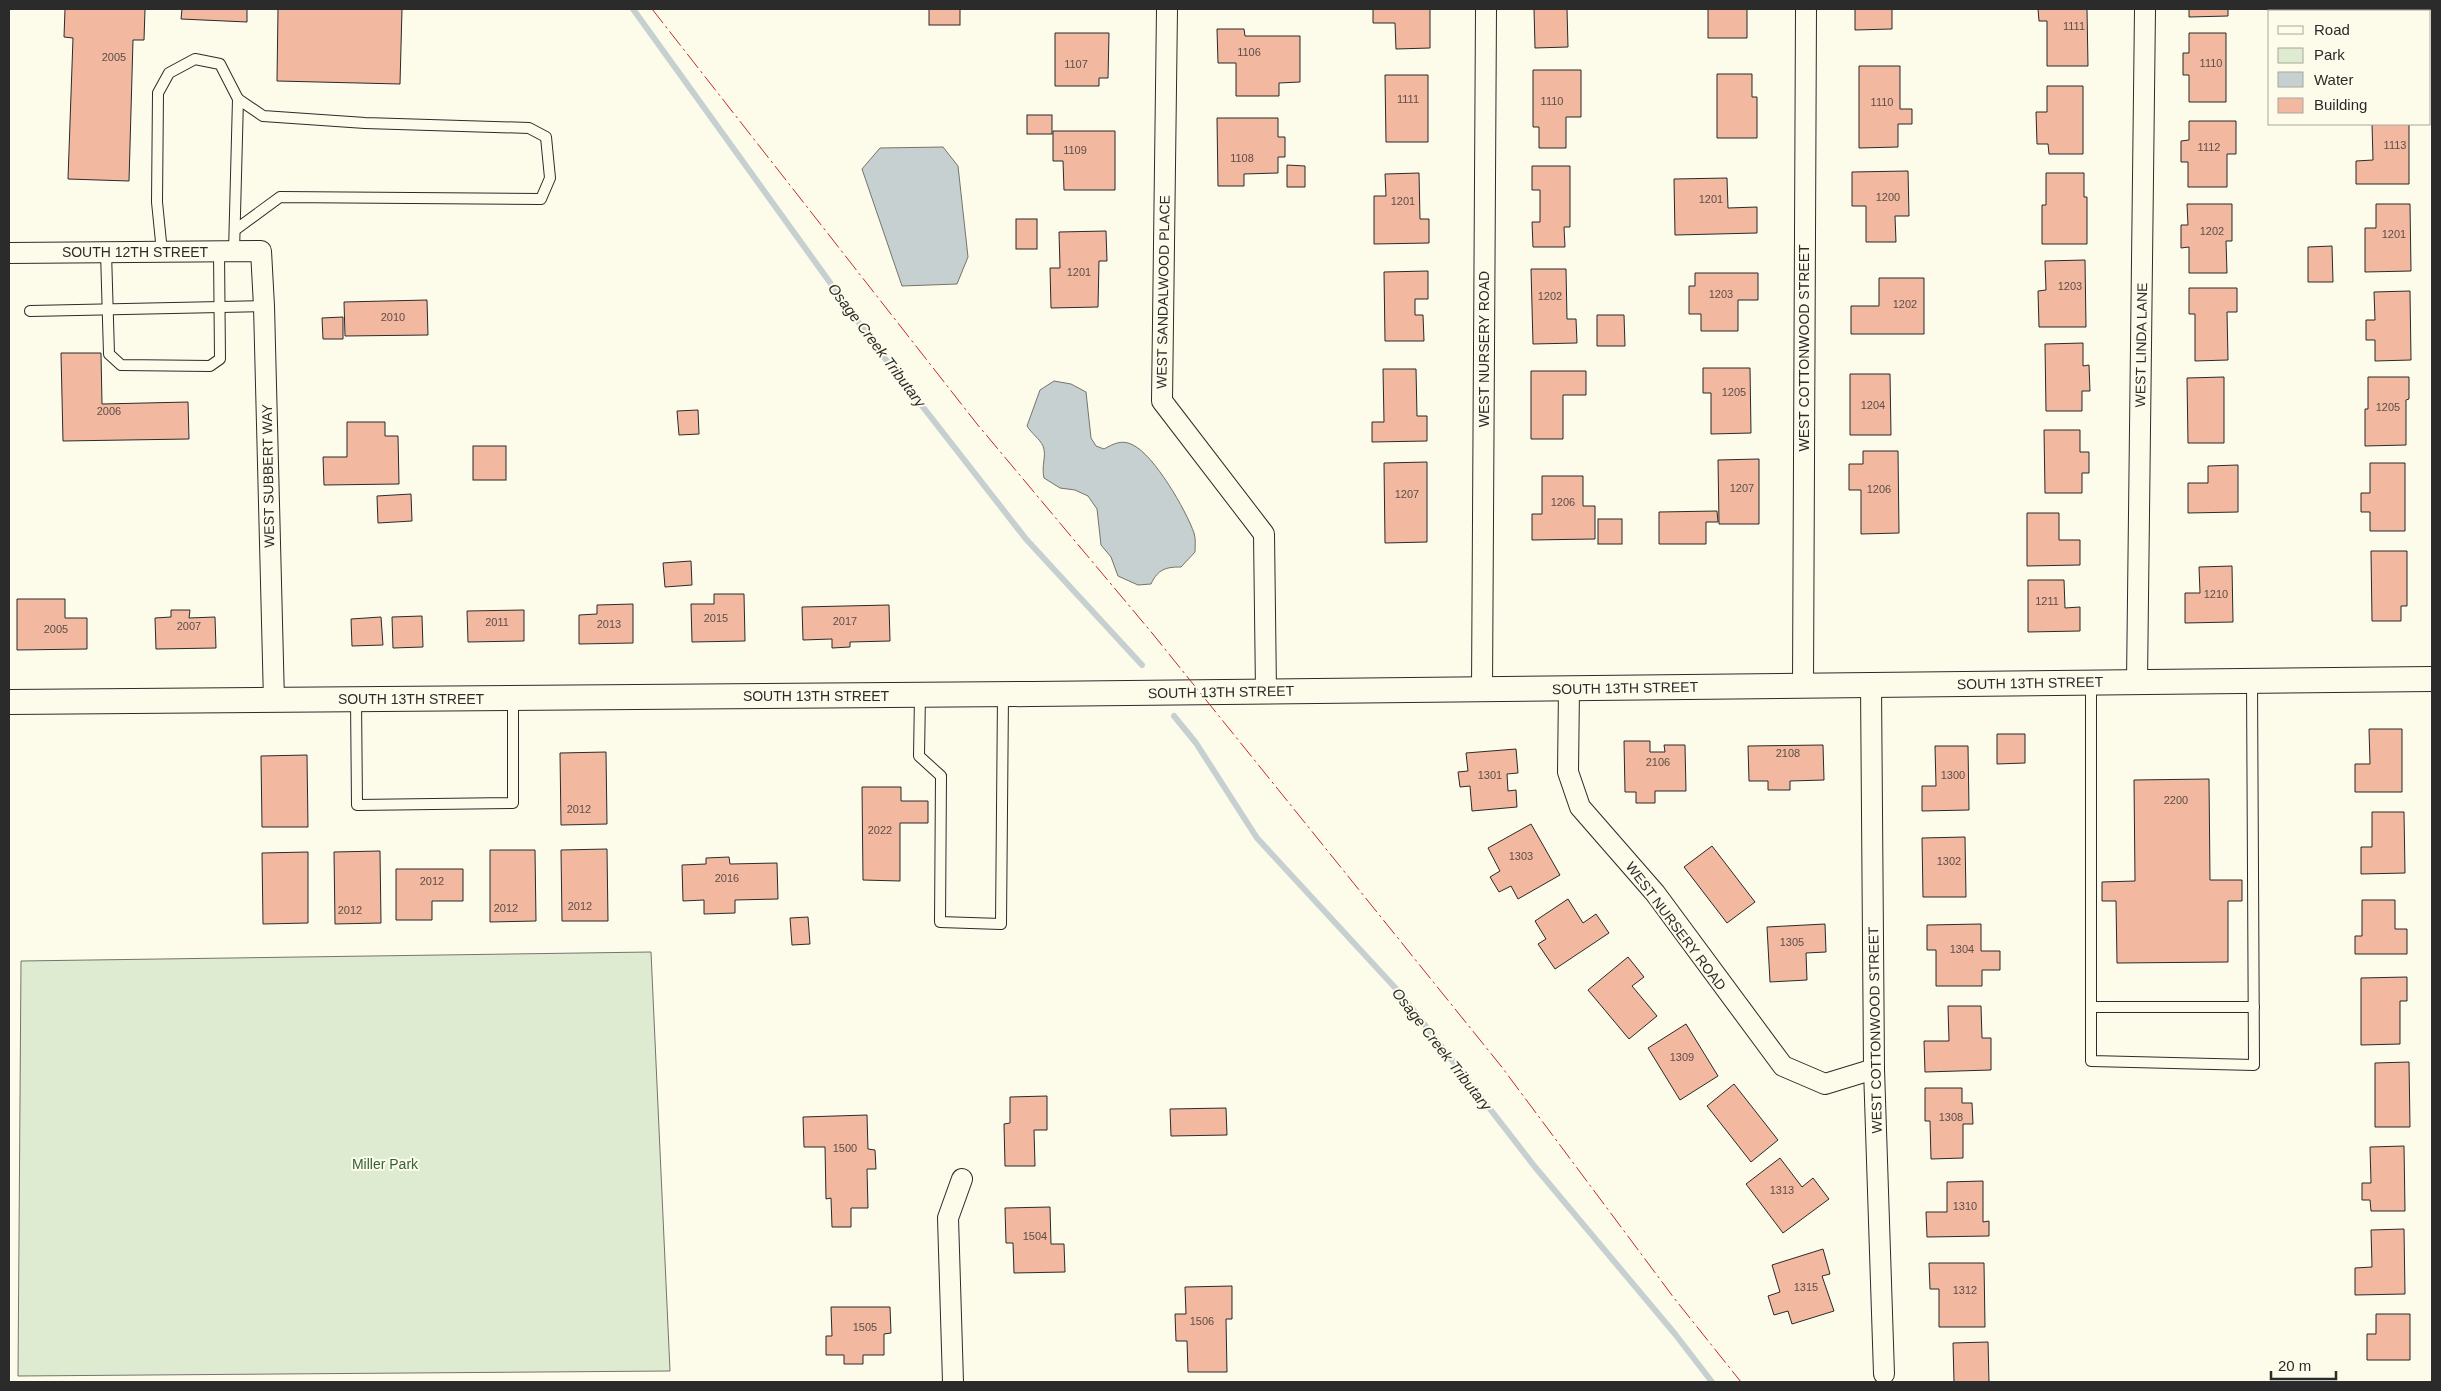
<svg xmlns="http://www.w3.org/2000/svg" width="2441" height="1391" viewBox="0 0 2441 1391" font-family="Arial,sans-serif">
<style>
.green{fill:#deebd1;stroke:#74746e}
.water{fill:#c7d0d0;stroke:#74746e}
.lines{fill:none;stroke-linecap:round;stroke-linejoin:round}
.stream{stroke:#c7d0d0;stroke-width:6}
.building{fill:#f2b8a0;stroke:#2b2b2b}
.service-casing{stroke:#2b2b2b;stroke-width:12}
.minor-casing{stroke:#2b2b2b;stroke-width:22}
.tertiary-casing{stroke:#2b2b2b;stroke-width:26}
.service{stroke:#fdfbea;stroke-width:10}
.minor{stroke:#fdfbea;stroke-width:20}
.tertiary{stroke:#fdfbea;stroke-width:24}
.power{stroke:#c62828;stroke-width:1;stroke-dasharray:18 4 2.5 4;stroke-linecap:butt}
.labels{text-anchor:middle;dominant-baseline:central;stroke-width:4;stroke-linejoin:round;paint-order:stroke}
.number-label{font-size:11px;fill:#5d4e48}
.street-label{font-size:14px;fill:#2b2b2b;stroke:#fdfbea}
.park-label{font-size:14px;fill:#34623c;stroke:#fdfbea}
.water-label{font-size:15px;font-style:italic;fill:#2b2b2b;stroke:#fdfbea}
</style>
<rect width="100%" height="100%" fill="#fdfbea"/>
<path class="green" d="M651,952L670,1371L18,1376L21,961Z"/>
<g class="water">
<path d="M943,147L958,166L968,257L957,284L902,286L862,169L880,148Z"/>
<path d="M1054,381L1071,384L1086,392L1091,438L1096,446L1104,449C1113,444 1122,439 1133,445C1154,455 1186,510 1194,533C1196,539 1195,546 1195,552L1181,567C1166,567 1158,569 1151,584L1138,585L1118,576L1111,557L1101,545L1097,509L1088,496L1075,490L1060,488L1044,478C1041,465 1047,456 1043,446C1040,439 1031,433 1027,426L1040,390Z"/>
</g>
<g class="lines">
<g class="stream">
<path d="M633,9L880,352L1026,539L1142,665"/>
<path d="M1174,716L1196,743L1257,838L1400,993L1535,1167L1675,1334L1712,1382"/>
</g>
</g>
<g class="building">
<path d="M65,9H145L144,40H133L129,181L68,179L73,38L64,37Z"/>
<path d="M182,9H247V22L181,19Z"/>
<path d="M278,9H402L400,84L277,81Z"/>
<rect x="929" y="9" width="31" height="16"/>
<path d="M1373,9H1430V48L1396,49L1395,23H1373Z"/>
<path d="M1534,9H1567L1568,47L1535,48Z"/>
<path d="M1708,9H1759H1747V38H1708Z"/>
<path d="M1855,9H1892V29L1855,30Z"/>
<path d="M2038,9H2087L2088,66H2047V21H2039Z"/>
<path d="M2189,9H2228V16L2189,17Z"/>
<path d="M2377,9H2413V11H2378Z"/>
<path d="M1217,29H1244L1245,36H1300V82L1279,83V96H1236V63H1218Z"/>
<path d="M1055,33H1109L1108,78H1099V86H1055Z"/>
<path d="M2189,33H2226V102H2189V75H2183V53H2189Z"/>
<path d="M1859,66H1900V109H1912V124H1898V147L1859,148Z"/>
<path d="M1533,70H1581V117H1566V148H1539V127H1533Z"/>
<path d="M1717,74H1752V97H1757V138H1717Z"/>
<path d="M1385,75H1428V142H1386Z"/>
<path d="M2047,86H2083V154H2049L2048,144H2037L2036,112H2047Z"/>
<rect x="1027" y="115" width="25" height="19"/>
<path d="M1217,118H1278V137H1285V157H1278V173L1244,174V186H1218Z"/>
<path d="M2189,121H2236V154H2227V187H2188V162H2181V141L2189,140Z"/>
<path d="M2372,124H2409V184H2356V161L2373,160Z"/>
<path d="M1053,131H1115V190H1064L1063,161H1053Z"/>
<path d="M1287,165L1305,166V187H1287Z"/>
<path d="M1532,166H1570V227H1564L1565,247H1533L1532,222H1540V190H1532Z"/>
<path d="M1908,171L1909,216H1895L1896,242H1866V206H1852V172Z"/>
<path d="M1419,173L1420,219H1429V243L1374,244V196H1386L1385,174Z"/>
<path d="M2046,173H2084V197H2087V244H2042V205H2046Z"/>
<path d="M1727,178L1728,208L1757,207V233L1675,235L1674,179Z"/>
<path d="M2187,204H2232V241H2226L2227,273H2189V247L2181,248V225H2188Z"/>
<path d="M2376,204H2410L2411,271L2365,272V228H2376Z"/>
<rect x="1016" y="219" width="21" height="30"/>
<path d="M1106,231L1107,261H1099L1098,307L1051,308L1050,268H1060L1059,232Z"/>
<path d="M2332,246L2333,282H2308V247Z"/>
<path d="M2085,260L2086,327H2039L2038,291L2046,290L2045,261Z"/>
<path d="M1531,269H1566L1567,319H1576L1577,343L1533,344Z"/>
<path d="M1428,271V299H1415V315H1423L1424,341H1385L1384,272Z"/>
<path d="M1695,273H1758V300H1738V331H1701V314H1689V286H1695Z"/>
<path d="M1879,278H1924V334H1851V306H1879Z"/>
<path d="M2189,288H2237V312H2227L2228,360L2195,361V314H2189Z"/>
<path d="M2410,291L2411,360L2375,361V340H2366V320H2375L2374,292Z"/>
<path d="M427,300L428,335L345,336L344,302Z"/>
<path d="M1597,315H1624L1625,346H1597Z"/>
<path d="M343,317V339H323L322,318Z"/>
<path d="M2083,343V366L2089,365L2090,391H2082V411H2046L2045,344Z"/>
<path d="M61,353H101L102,404L188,402L189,439L63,441Z"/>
<path d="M1703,368H1750L1751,433L1711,434V393H1703Z"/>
<path d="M1383,369H1416L1417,416H1427V441L1372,442V422H1384Z"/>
<path d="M1531,371H1586V395H1563V439H1531Z"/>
<path d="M1850,374H1890L1891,435H1850Z"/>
<path d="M2224,377V443H2188L2187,378Z"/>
<path d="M2368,377H2409V399L2406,400V445L2365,446V409H2368Z"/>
<path d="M698,410L699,434L679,435L677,411Z"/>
<path d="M347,422H385V436H398L399,484L324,485L323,457H347Z"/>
<path d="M2044,430H2080V452H2089V473H2082V493H2045Z"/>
<rect x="473" y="446" width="33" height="34"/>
<path d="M1863,451H1898L1899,533L1861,534V490H1849V464H1863Z"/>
<path d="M1759,459V524H1719L1718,460Z"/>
<path d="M1427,462V542L1385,543L1384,463Z"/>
<path d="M2370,463H2405V531H2370V512H2361V493H2370Z"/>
<path d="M2238,465V512L2188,513V483H2208V466Z"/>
<path d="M1542,476H1583V506H1595V539L1532,540V514H1542Z"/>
<path d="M411,494L412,521L378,523L377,496Z"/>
<path d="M1717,511L1718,522H1706V544H1659V512Z"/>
<path d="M2027,513H2059V540H2080V565L2027,566Z"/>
<rect x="1598" y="519" width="24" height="25"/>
<path d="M2371,551H2407V606H2401V621H2372Z"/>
<path d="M691,561L692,585L665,587L663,563Z"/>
<path d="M2232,566L2233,622L2185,623V593H2200L2199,567Z"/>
<path d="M2028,580H2064L2065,608L2080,607V631L2028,632Z"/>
<path d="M714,594H744L745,641L692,642L691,604H714Z"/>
<path d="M17,599H65V618H87V649L17,650Z"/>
<path d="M633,604V643L579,644V615L597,614V605Z"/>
<path d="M889,605L890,641L850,642V647L832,648V639L803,640L802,607Z"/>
<path d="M171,610H190L189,618L215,617L216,648L156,649L155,618L171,617Z"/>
<path d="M524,610V641L468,642L467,611Z"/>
<path d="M422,616L423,647L393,648L392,617Z"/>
<path d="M381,617L383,645L352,646L351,619Z"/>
<path d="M2369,729H2402V792H2355V764H2370Z"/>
<path d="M1997,734H2025V763L1997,764Z"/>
<path d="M1624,741H1650V752H1665L1664,745H1685L1686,791H1655V803H1636V792H1625Z"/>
<path d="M1823,745L1824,780L1790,781V790H1768V781H1749L1748,746Z"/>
<path d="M1935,746H1968L1969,810L1922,811V786H1936Z"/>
<path d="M1516,749L1518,773L1507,774L1508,791L1516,790L1517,807L1472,811L1470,786L1460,787L1458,772L1468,771L1466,753Z"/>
<path d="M606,752L607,824L561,825L560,753Z"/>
<path d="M307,755L308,827H262L261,756Z"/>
<path d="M2209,779L2210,880H2242V901H2228V962L2117,963L2116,901H2102V882L2135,881L2134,780Z"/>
<path d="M862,787H901V801H928V823H900V881L863,880Z"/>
<path d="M2372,812H2404L2405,873L2361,874V847H2372Z"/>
<path d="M1531,824L1560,875L1518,899L1511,886L1499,892L1490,877L1500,871L1488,848Z"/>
<path d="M1965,837L1966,897H1923L1922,838Z"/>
<path d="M1712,846L1755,902L1727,923L1684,867Z"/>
<path d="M607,849L608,921H562L561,850Z"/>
<path d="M490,850H535L536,921L490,922Z"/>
<path d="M380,851L381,923L335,924L334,852Z"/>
<path d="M308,852V923L263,924L262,853Z"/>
<path d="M729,857L730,864L777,863L778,899L735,900V913L704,914V900L683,901L682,865L706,864V858Z"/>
<path d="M396,869H463V901H432V920H396Z"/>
<path d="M1568,899L1583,923L1596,914L1609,933L1555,969L1538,944L1546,939L1535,921Z"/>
<path d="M2362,900H2395V929H2407V954H2355V936H2362Z"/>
<path d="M808,917L810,944L792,945L790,918Z"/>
<path d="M1825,924L1826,952L1806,953L1807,980L1770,982L1767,927Z"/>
<path d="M1981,924V951H2000V970H1982V986H1936V950H1927V925Z"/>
<path d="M1628,957L1644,977L1632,986L1657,1016L1629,1039L1588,990Z"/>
<path d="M2407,977V1001H2400V1044L2361,1045V978Z"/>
<path d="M1948,1006H1981L1982,1038H1991V1070L1925,1072L1924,1041H1949Z"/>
<path d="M1686,1024L1718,1076L1680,1100L1648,1048Z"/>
<path d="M2409,1062L2410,1127H2375V1063Z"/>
<path d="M1734,1084L1778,1140L1751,1162L1707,1106Z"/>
<path d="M1925,1088H1962V1103H1972L1973,1124H1963V1158L1931,1159L1930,1121H1925Z"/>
<path d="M1047,1096V1130H1034L1035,1166H1005L1004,1124L1010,1123V1097Z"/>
<path d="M1226,1108L1227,1135L1171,1136L1170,1109Z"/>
<path d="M867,1115L868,1149L875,1150L876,1169H867L868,1208H851V1227H832L831,1198L826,1199L825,1147H804L803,1117Z"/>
<path d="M2404,1146L2405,1211H2371L2370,1200H2362V1183H2371L2370,1147Z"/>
<path d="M1780,1158L1802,1187L1813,1178L1829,1199L1783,1233L1746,1184Z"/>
<path d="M1983,1181V1222L1989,1221V1236L1927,1237L1926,1212H1947V1182Z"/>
<path d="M1050,1207L1051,1244H1064L1065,1272L1014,1273L1013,1243H1006L1005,1208Z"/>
<path d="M2404,1229L2405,1294L2355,1295V1268L2372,1267L2371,1230Z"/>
<path d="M1823,1249L1830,1274L1822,1276L1834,1311L1792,1324L1788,1311L1774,1315L1768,1296L1780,1292L1772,1265Z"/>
<path d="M1929,1263H1984L1985,1327H1939V1289H1930Z"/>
<path d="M1232,1286V1319H1226L1227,1372H1188L1187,1341H1176L1175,1314H1186L1185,1287Z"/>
<path d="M831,1307H890L891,1333L884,1334V1355H863V1364H844V1355H826V1336H832Z"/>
<path d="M2376,1314H2410V1360H2367V1334H2376Z"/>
<path d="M1988,1342L1989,1382H1954L1953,1343Z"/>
</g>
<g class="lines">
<g class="service-casing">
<g id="service">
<path d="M235,230L280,197L541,199L550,178L546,137L529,128L365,123L263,116L238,99"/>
<path d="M106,252L109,354L121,365L210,366L220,359L219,252"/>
<path d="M162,252L157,202L158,93L169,73L195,59L220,64L238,99L234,252"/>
<path d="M30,311L264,306"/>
<path d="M2091,683V1061L2254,1065L2252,681"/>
<path d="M920,695L919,756L941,776L940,922L1001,924L1003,695"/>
<path d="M356,700L357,805L513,803V699"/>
<path d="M2091,1007H2254"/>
</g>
</g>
<g class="minor-casing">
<g id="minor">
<path d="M1167,9L1162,401L1264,534L1266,691"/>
<path d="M9,253L261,251L264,306L274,701"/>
<path d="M2137,682L2145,9"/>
<path d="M1871,685L1874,1069L1884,1374"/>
<path d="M1803,686L1806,9"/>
<path d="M1569,689L1568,772L1580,807L1655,893L1783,1066L1825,1084L1874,1069"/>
<path d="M1482,690L1486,9"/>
<path d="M953,1382L948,1218L962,1179"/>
</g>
</g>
<g class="tertiary-casing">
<path id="tertiary" d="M9,702L1032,694L2432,679"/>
</g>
<use href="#service" class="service"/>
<use href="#minor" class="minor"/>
<use href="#tertiary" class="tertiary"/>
<path class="power" d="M652,9L977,424L1152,633L1501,1066L1674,1298L1741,1382"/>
</g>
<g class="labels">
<g class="number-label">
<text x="2074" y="26">1111</text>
<text x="1249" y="52">1106</text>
<text x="114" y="57">2005</text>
<text x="2211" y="63">1110</text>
<text x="1076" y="64">1107</text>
<text x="1408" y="99">1111</text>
<text x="1552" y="101">1110</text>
<text x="1882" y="102">1110</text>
<text x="2395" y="145">1113</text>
<text x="2209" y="147">1112</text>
<text x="1075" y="150">1109</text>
<text x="1242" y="158">1108</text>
<text x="1888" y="197">1200</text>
<text x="1711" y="199">1201</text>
<text x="1403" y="201">1201</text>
<text x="2212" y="231">1202</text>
<text x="2394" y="234">1201</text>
<text x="1079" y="272">1201</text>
<text x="2070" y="286">1203</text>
<text x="1721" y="294">1203</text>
<text x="1550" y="296">1202</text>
<text x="1905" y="304">1202</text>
<text x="393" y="317">2010</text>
<text x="1734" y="392">1205</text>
<text x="1873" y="405">1204</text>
<text x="2388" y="407">1205</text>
<text x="109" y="411">2006</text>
<text x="1742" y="488">1207</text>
<text x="1879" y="489">1206</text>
<text x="1407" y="494">1207</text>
<text x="1563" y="502">1206</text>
<text x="2216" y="594">1210</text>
<text x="2047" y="601">1211</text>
<text x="716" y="618">2015</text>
<text x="845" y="621">2017</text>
<text x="497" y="622">2011</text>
<text x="609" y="624">2013</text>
<text x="189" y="626">2007</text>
<text x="56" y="629">2005</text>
<text x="1788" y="753">2108</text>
<text x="1658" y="762">2106</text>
<text x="1490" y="775">1301</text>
<text x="1953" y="775">1300</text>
<text x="2176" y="800">2200</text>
<text x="579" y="809">2012</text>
<text x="880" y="830">2022</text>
<text x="1521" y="856">1303</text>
<text x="1949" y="861">1302</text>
<text x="727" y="878">2016</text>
<text x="432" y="881">2012</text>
<text x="580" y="906">2012</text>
<text x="506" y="908">2012</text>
<text x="350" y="910">2012</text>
<text x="1792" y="942">1305</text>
<text x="1962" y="949">1304</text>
<text x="1682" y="1057">1309</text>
<text x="1951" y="1117">1308</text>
<text x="845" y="1148">1500</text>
<text x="1782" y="1190">1313</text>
<text x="1965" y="1206">1310</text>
<text x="1035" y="1236">1504</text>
<text x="1806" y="1287">1315</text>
<text x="1965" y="1290">1312</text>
<text x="1202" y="1321">1506</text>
<text x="865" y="1327">1505</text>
</g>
<g class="street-label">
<text x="135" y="252">SOUTH 12TH STREET</text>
<text transform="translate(1163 292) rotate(-89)">WEST SANDALWOOD PLACE</text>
<text transform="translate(2141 345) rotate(-89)">WEST LINDA LANE</text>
<text transform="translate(1804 348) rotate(-90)">WEST COTTONWOOD STREET</text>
<text transform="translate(1484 349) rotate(-90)">WEST NURSERY ROAD</text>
<text transform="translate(268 476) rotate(-91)">WEST SUBBERT WAY</text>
<text transform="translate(2030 683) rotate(-1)">SOUTH 13TH STREET</text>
<text transform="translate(1625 688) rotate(-1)">SOUTH 13TH STREET</text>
<text transform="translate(1221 692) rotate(-1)">SOUTH 13TH STREET</text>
<text x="816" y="696">SOUTH 13TH STREET</text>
<text x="411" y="699">SOUTH 13TH STREET</text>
<text transform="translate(1676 926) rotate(53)">WEST NURSERY ROAD</text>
<text transform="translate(1875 1030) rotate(-91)">WEST COTTONWOOD STREET</text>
</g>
<g class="park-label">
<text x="385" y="1164">Miller Park</text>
</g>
<g class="water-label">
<text transform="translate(877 345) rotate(53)">Osage Creek Tributary</text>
<text transform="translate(1442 1049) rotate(52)">Osage Creek Tributary</text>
</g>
</g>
<rect width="2441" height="1391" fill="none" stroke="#2b2b2b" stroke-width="20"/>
<rect x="2268" y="10" width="162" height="115" fill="#fdfbea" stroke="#a9a89e"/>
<rect x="2278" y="26" width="25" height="8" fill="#fdfbea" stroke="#a9a89e"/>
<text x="2314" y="35" font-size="15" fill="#2b2b2b">Road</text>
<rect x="2278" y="48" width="25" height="15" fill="#deebd1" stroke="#a9a89e"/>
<text x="2314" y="60" font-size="15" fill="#2b2b2b">Park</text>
<rect x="2278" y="72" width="25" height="15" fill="#c7d0d0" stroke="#a9a89e"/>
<text x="2314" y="85" font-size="15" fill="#2b2b2b">Water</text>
<rect x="2278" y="98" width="25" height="15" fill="#f2b8a0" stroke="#a9a89e"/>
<text x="2314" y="110" font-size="15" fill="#2b2b2b">Building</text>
<path d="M2271 1371v8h65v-8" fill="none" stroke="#2b2b2b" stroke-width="2.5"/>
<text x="2278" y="1371" font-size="15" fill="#2b2b2b" stroke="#fdfbea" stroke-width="4" paint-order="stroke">20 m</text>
</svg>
